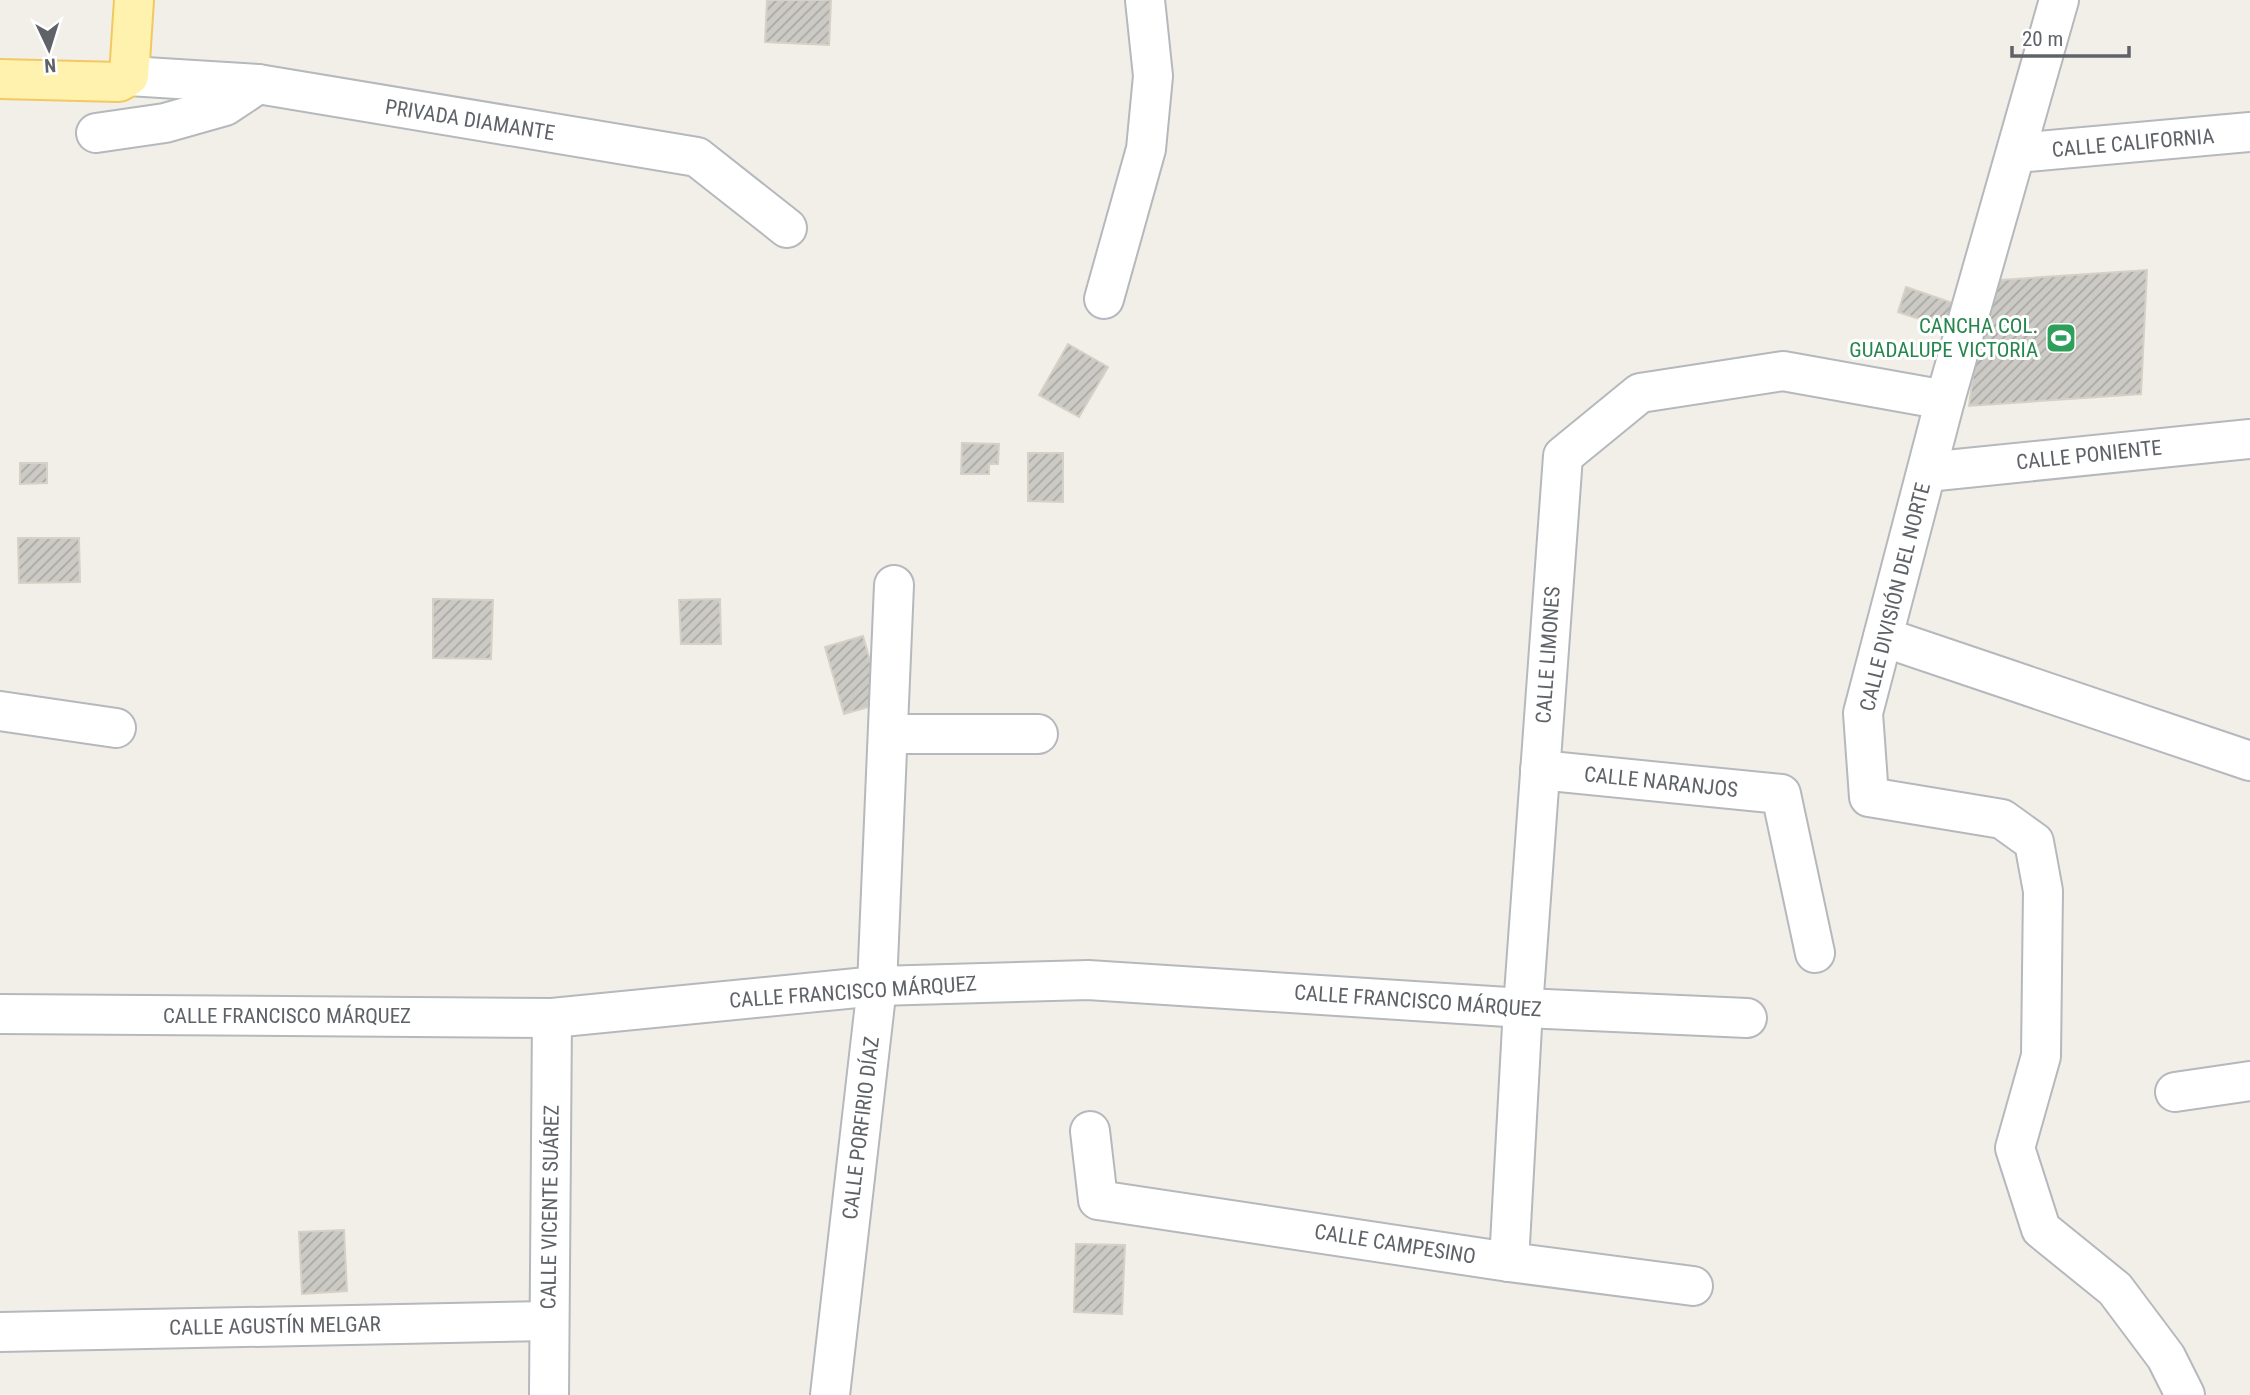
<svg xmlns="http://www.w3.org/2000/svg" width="2250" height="1395" viewBox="0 0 2250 1395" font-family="'Roboto Condensed',sans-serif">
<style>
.building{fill:url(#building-hatch);stroke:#d6d1c6;stroke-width:2}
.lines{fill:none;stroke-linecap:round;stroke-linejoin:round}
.minor-casing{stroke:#b5b8bc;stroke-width:42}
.major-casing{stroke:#f2c960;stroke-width:42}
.minor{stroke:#fff;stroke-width:38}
.major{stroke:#fff2af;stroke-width:38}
.labels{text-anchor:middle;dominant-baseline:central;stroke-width:6;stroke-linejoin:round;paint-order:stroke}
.street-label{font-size:21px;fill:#5f6368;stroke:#fff}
.leisure-label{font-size:21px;fill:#27864d;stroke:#fff;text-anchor:end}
</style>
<defs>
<pattern id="building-hatch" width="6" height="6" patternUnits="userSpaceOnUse" patternTransform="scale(1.75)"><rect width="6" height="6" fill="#cccac5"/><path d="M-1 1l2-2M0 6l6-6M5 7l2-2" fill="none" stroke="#a9a8a4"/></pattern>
</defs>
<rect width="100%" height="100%" fill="#f1efe8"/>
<g class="building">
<path d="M767,0H831L829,45L765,42Z"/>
<path d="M2147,270L2141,394L1969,406L1986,281Z"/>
<path d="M1906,287L1953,303L1944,327L1898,312Z"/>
<path d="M1068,344L1108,367L1079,417L1039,395Z"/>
<path d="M962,443L999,444L998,464H989V474H961Z"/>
<path d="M1028,453H1063V502L1028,501Z"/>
<path d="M20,463H47V483L20,484Z"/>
<path d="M18,538H79L80,582L19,583Z"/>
<path d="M433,599L493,600L491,659L433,658Z"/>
<path d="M720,599L721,644H681L679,600Z"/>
<path d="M863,636L882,703L844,714L825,647Z"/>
<path d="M344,1230L347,1291L302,1294L299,1232Z"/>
<path d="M1076,1244L1125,1245L1122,1314L1074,1312Z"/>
</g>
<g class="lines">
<g class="minor-casing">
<g id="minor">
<path d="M2059,0L1945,400L1863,713L1869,797L2002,819L2034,842L2043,891L2041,1056L2015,1148L2041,1229L2115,1289L2166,1357L2185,1395"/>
<path d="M129,76L258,84L697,157L787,228"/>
<path d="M96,133L165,123L225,106L258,84"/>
<path d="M2016,153L2250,132"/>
<path d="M1104,299L1146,149L1153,76L1145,0"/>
<path d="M1927,472L2250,439"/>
<path d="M1883,637L2250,761"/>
<path d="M0,711L116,728"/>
<path d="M888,734H1038"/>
<path d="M1540,770L1781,794L1815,953"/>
<path d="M0,1014L552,1018L877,986L1088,980L1523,1008L1747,1018"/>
<path d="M2175,1092L2250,1081"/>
<path d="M1090,1131L1098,1200L1509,1262L1693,1286"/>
<path d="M1509,1262L1523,1008L1563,456L1640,393L1783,371L1945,400"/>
<path d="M0,1332L549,1321"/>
<path d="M549,1395L552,1018"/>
<path d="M830,1395L877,986L894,585"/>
</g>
</g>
<g class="major-casing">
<path id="major" d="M0,79L119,82L129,76L134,0"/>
</g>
<use href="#minor" class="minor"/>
<use href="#major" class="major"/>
</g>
<defs>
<g id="stadium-square" transform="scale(1.575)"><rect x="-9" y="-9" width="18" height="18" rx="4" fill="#2e9e5b" stroke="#fff"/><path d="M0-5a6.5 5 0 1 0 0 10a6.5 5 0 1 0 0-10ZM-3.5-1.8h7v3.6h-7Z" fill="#fff"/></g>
</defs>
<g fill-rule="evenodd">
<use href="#stadium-square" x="2061" y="338"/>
</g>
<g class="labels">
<g class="street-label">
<text transform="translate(470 120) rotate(9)">PRIVADA DIAMANTE</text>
<text transform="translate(2133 143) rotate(-5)">CALLE CALIFORNIA</text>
<text transform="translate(2089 455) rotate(-6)">CALLE PONIENTE</text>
<text transform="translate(1895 597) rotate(-76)">CALLE DIVISIÓN DEL NORTE</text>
<text transform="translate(1548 655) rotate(-86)">CALLE LIMONES</text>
<text transform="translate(1661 782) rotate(6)">CALLE NARANJOS</text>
<text transform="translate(853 992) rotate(-4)">CALLE FRANCISCO MÁRQUEZ</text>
<text transform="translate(1418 1001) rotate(4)">CALLE FRANCISCO MÁRQUEZ</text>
<text x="287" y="1016">CALLE FRANCISCO MÁRQUEZ</text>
<text transform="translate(861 1128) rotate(-83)">CALLE PORFIRIO DÍAZ</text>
<text transform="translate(550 1207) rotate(-89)">CALLE VICENTE SUÁREZ</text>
<text transform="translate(1395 1244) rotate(9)">CALLE CAMPESINO</text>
<text transform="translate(275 1326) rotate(-1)">CALLE AGUSTÍN MELGAR</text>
</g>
<g class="leisure-label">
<text x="2038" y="326">CANCHA COL.<tspan x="2038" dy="24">GUADALUPE VICTORIA</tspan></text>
</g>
</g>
<g transform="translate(49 49) rotate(176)" stroke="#ffffff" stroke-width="5" paint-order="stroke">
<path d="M0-5L12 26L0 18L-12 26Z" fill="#5f6368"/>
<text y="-10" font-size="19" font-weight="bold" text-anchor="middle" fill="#5f6368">N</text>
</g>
<path d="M2012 46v10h117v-10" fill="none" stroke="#5f6368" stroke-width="3.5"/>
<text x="2022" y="46" font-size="21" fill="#5f6368" stroke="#ffffff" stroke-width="5" paint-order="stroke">20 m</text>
</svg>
